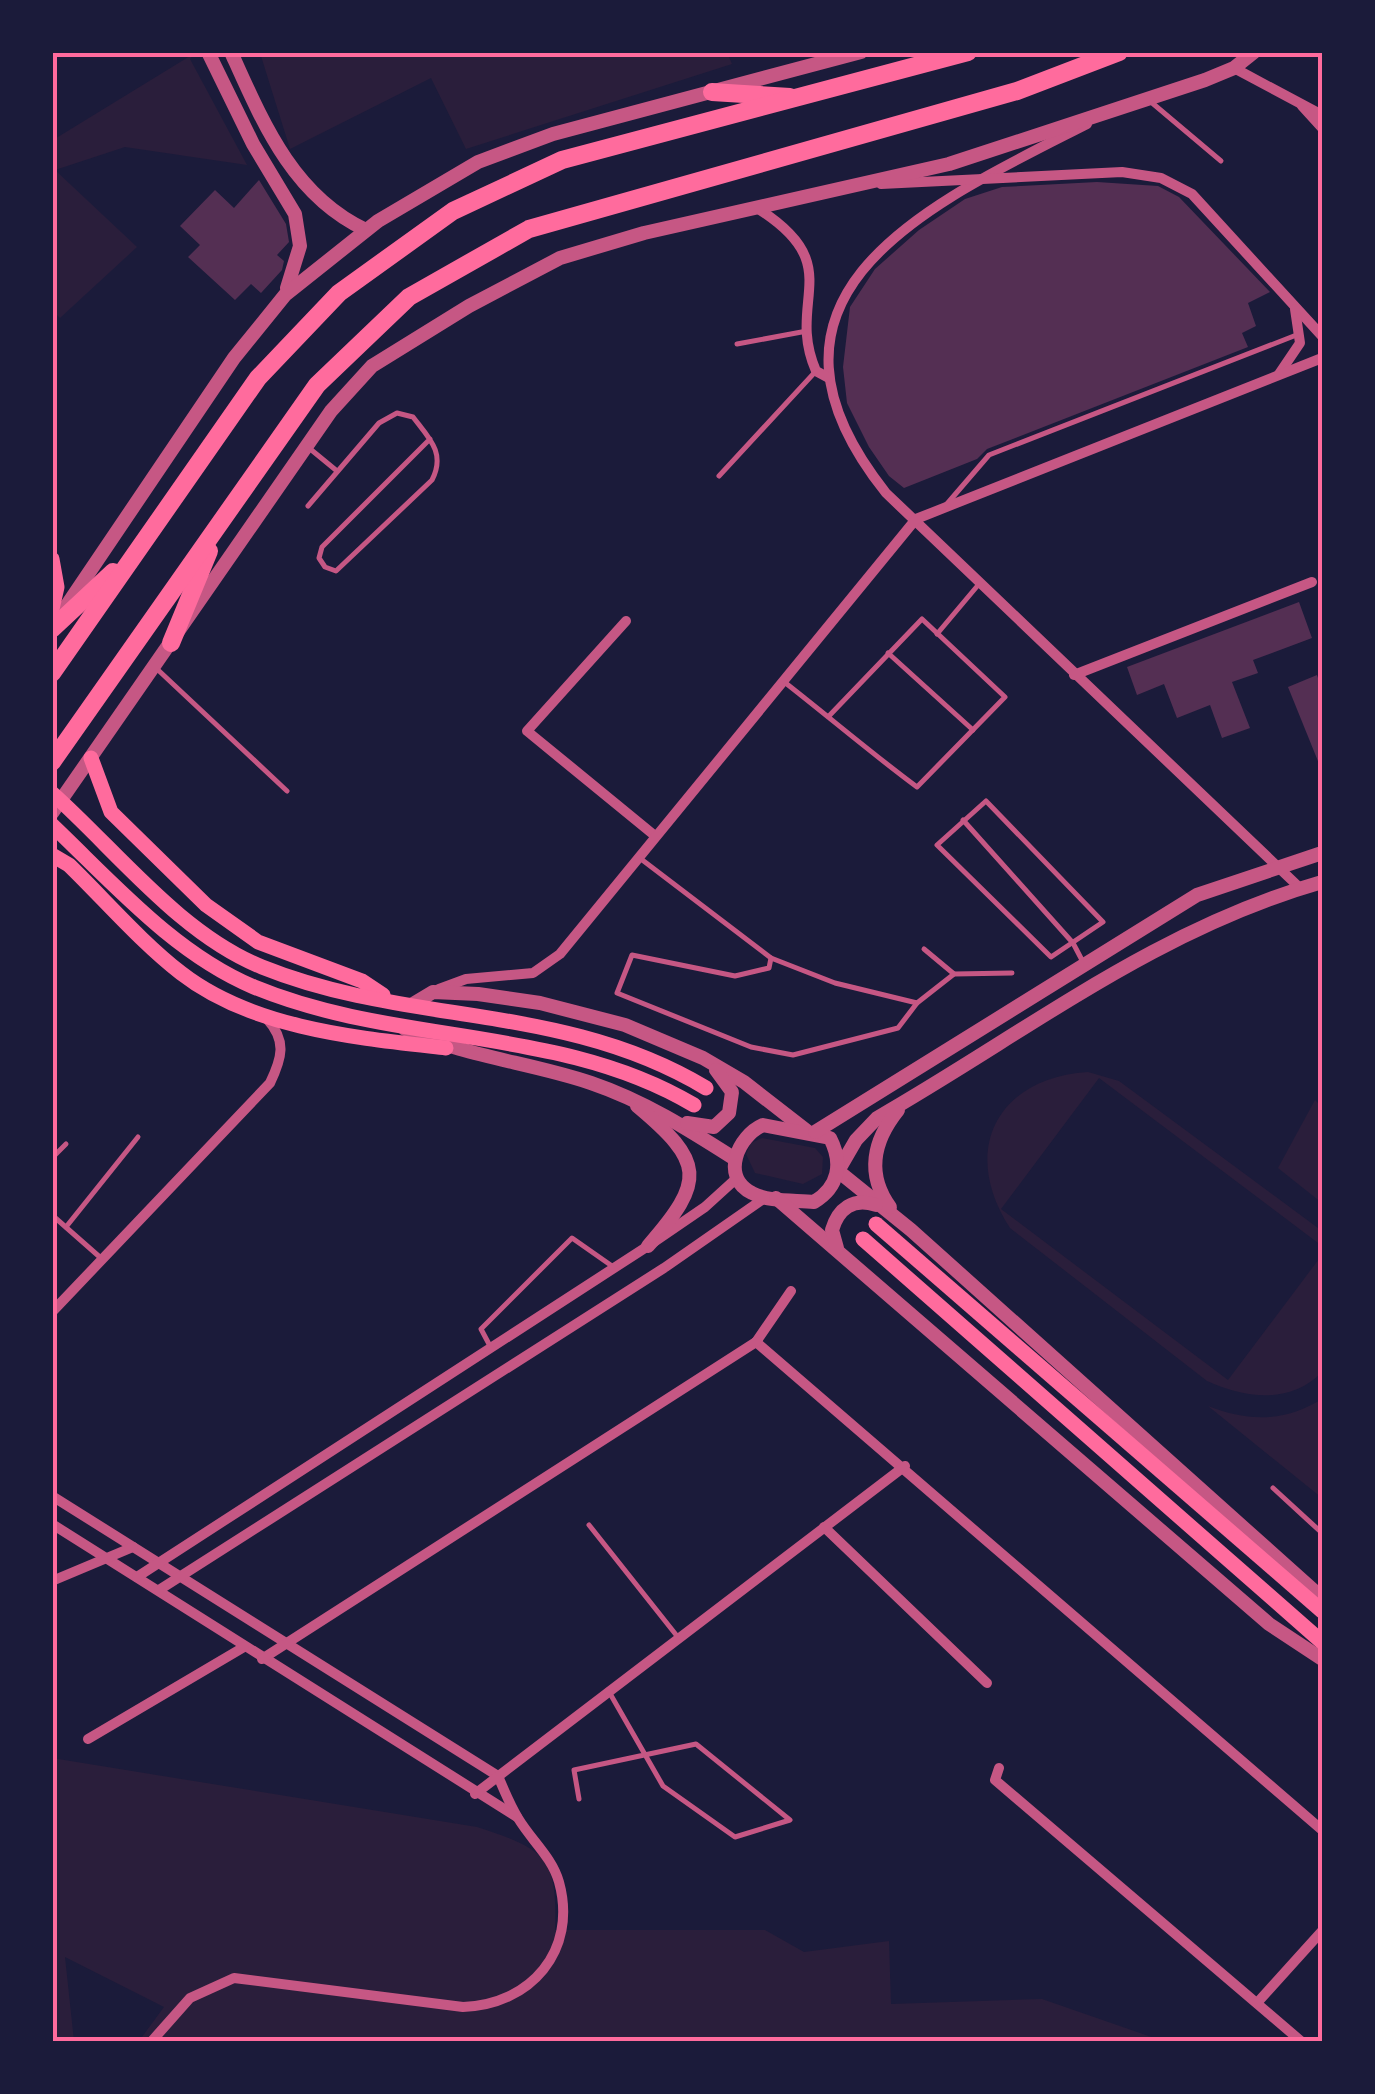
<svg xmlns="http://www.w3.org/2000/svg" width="1375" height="2094" viewBox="0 0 1375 2094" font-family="Arial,sans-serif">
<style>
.green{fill:#2a1e3b}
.building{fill:#542f53}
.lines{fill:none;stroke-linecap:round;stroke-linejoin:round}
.service{stroke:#c65784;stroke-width:5}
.minor{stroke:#c65784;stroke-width:10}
.tertiary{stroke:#c65784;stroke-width:14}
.secondary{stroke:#ff6b9d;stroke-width:15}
.primary{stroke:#ff6b9d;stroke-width:18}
.neatline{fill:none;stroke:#ff6b9d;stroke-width:4}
</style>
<rect width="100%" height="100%" fill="#1b1b3a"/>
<g class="green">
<path d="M195,53L190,59L247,165L125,147L55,170L137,247L60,318L52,310L53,140Z"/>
<path d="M270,53L727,52L732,64L466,149L431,78L290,149L261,56Z"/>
<path d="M1088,1072L1119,1081L1318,1228L1322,1246L1099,1078L1001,1209L1228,1380L1322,1255V1372C1290,1405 1245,1398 1207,1381L1010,1228C960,1151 996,1078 1088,1072Z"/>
<path d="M1315,1100L1322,1107V1203L1278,1168Z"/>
<path d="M762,1138L815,1148L823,1157L822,1174L803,1184L755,1173L746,1154L751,1143Z"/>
<path d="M1322,1399V1498L1208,1406C1248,1422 1285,1422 1322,1399Z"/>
<path d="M52,1758L477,1827C544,1849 558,1856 555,1930H765L804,1952L889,1941L891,2004L1042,1999L1163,2041H139L164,2007L65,1957L74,2041H53Z"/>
</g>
<g class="building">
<path d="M259,180L286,224L289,242L277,255L284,261L282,270L261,293L251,284L235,300L188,257L200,245L180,226L215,190L234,208Z"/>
<path d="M1097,182L1158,186L1179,197L1270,292L1248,303L1256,326L1242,333L1248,347L987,449L977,459L904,488L889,476L869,447L847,403L843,367L850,307L875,269L919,230L965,199L1002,187Z"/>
<path d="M1299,602L1312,638L1253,660L1258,673L1232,682L1250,728L1222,738L1210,705L1177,718L1164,684L1137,695L1127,667Z"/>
<path d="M1317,675L1322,690V771L1288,687Z"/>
</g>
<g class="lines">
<g class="service">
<path d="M1151,102L1221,161"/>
<path d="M737,344L807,331"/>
<path d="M309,448L337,471"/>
<path d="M719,476L816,371"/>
<path d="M946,505L989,455L1299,334"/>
<path d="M308,506L379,423L397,413L413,417C429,438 446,453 432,480L336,571L325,567L319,558L322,547L430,439"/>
<path d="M937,634L979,584"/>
<path d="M888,653L973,730"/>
<path d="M157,669L287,791"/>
<path d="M783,681C828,716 871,753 917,787L1005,697L922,619L828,717"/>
<path d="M986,801L1103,922L1051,957L937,845Z"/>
<path d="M963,820L1073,943L1083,962"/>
<path d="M641,859L771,958L835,983L917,1003"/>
<path d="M924,949L954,974"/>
<path d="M771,958L769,968L735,976L632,955L617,993L751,1047L793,1055L898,1028L917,1003L954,974L1012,973"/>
<path d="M52,1158L66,1144"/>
<path d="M52,1215L102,1259"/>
<path d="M66,1227L138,1137"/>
<path d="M490,1346L481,1329L572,1238L612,1266"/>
<path d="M1273,1488L1322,1533"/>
<path d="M589,1525L677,1636"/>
<path d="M579,1799L574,1770L696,1744L790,1820L735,1837L663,1786L608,1690"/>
</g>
<g class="minor">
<path d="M1234,68L1322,115"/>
<path d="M1302,106L1322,128"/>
<path d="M1087,124C932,203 727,293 886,493L1300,888"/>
<path d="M881,184L1122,172L1161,178L1192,194L1322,336"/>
<path d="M760,210C848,267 785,300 816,371L829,378"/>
<path d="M1279,374L1300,343L1295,309"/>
<path d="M626,621L527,731L654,835"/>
<path d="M1074,675L1312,582"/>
<path d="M439,989L466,979L533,973L560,954L916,519L1322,358"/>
<path d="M52,1312L270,1083C282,1058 287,1041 267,1019"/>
<path d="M756,1342L1322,1830"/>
<path d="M756,1342L791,1291"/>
<path d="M52,1496L498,1776C504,1790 510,1805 518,1818C531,1840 552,1857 559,1882C578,1951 530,2005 463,2007L234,1978L190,1998L151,2042"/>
<path d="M52,1524L517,1817"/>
<path d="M824,1527L987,1683"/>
<path d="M137,1577L648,1246L705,1207L738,1177"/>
<path d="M52,1581L133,1547"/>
<path d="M159,1590L664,1268L766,1197"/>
<path d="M262,1659L756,1342"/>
<path d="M88,1739L244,1647"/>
<path d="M999,1768L995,1780L1302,2042"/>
<path d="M475,1794L905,1466"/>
<path d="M1257,2003L1322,1931"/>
</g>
<g class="tertiary">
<path d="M208,52L253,144L295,214L300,246L287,288"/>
<path d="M231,52C263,123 293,196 366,230"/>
<path d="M61,614L234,358L285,295L378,221L478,162L553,134L861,52"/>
<path d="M52,813L331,411L372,366L469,306L560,258L644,233L949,164L1205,80L1234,68L1254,52"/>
<path d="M1322,882C1154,930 1027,1032 877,1118L856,1140L838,1171L911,1230L1322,1598"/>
<path d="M413,1004L433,992L478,994L540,1003L625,1025L703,1058L744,1082L807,1131"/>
<path d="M405,1029C465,1057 529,1062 591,1083C644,1101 688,1129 735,1159"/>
<path d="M637,1106C704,1162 706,1180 648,1246"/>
<path d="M687,1123L714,1127L729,1113L732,1092L716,1070"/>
<path d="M763,1125L830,1138C843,1163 839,1187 814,1202C795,1200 768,1202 752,1193C720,1177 738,1136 763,1125Z"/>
<path d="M815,1132L1197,895L1322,853"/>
<path d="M776,1198L1269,1624L1322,1659"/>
<path d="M890,1207C866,1174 873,1141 898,1110"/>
<path d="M837,1248L832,1230C838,1209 853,1197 876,1205"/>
</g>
<g class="secondary">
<path d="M52,559L57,587L52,609"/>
<path d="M91,758L111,812L206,905L258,942L362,981L383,995"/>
<path d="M52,793C117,851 180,934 262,967C408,1026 563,1002 706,1088"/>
<path d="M52,825C113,883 175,954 254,987C396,1046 560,1025 694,1105"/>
<path d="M52,855L69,865C105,900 141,942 181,973C253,1029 358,1038 446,1048"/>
<path d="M876,1224L1322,1611"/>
<path d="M863,1239L1322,1642"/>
</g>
<g class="primary">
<path d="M712,92L790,97"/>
<path d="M52,629L113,572"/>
<path d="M171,643L209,551"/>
<path d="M52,673L258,378L339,293L453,211L562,160L968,52"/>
<path d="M52,762L317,385L409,297L529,229L1017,91L1119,52"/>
</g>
</g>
<rect width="1375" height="2094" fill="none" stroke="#1b1b3a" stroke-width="110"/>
<rect x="55" y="55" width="1265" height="1984" class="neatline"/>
</svg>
